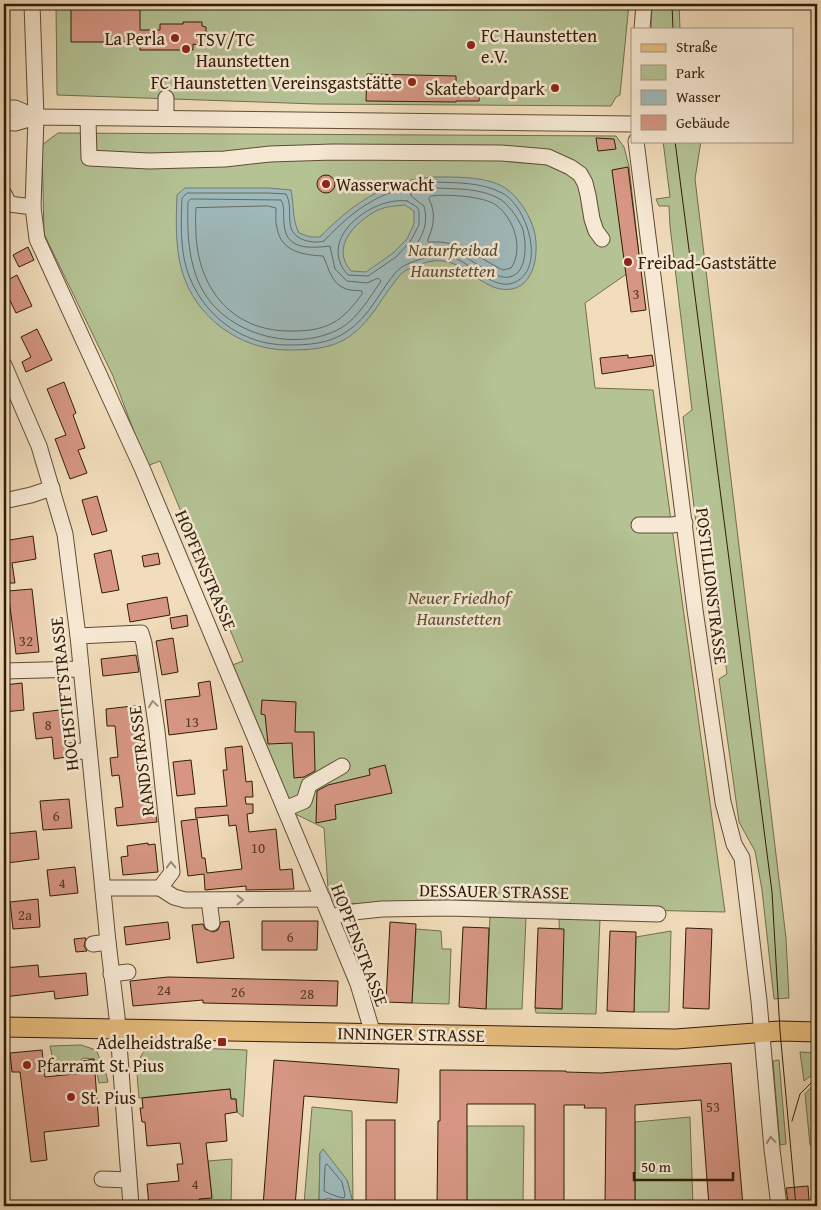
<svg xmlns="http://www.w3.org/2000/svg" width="821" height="1210" viewBox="0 0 821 1210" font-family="'Gentium Book Plus',serif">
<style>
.green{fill:#b4c294;stroke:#726f4d}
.water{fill:#9eb9ba;stroke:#727a72;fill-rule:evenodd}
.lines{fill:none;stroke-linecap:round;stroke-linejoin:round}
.shore{stroke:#686a60;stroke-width:1}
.building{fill:#d69683;stroke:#311c06}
.minor-casing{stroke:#614c33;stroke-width:17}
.major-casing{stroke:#311c06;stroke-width:21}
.minor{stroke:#f6e8d3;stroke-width:15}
.major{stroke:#e8be7e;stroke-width:19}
.tram{stroke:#311c06;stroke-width:1}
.oneway{stroke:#9d8c77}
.poi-dot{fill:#8f2418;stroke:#f6e8d3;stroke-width:2}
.labels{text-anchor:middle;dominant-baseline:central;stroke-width:5;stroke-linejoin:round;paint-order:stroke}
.number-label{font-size:15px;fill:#5a3a25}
.poi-label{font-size:18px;fill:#311c06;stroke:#f6e8d3;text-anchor:start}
.park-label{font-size:18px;font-style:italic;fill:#584e31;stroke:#f6e8d3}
.street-label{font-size:18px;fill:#311c06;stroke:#f6e8d3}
</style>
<rect width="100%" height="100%" fill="#f1dcbb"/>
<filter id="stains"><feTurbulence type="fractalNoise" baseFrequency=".004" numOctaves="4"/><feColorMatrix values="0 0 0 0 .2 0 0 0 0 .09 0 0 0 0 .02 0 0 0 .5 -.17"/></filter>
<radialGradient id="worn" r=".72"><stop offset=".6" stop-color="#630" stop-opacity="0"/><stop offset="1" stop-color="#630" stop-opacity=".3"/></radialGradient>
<g class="green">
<path d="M56,4H629L620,95L616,97L611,106L316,104L57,95Z"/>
<path d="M652,4H679L680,29H651Z"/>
<path d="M58,133L616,136L624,147L629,166L641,273L625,275L585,303L595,388L653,390L725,912L335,903L328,888L324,828L285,809L227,667L243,661L160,461L147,466L113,376L44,234L42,145Z"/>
<path d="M663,141H701L695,179L786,938L789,998L774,999L762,890L755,851L739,822L719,679L727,674L710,542L697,531L683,417L692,410L670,226L669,206H659L656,199L670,197Z"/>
<path d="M490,917L526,918L522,1009H486Z"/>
<path d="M559,919H600L596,1014L536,1013L535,1008L562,1009Z"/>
<path d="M416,929L441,931L442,949H451L449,1004L412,1003Z"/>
<path d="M671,931L669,1012H634L636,937Z"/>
<path d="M81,1045L96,1050L105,1070L108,1082L99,1083L94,1059L84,1058L81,1060L83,1071L56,1074L50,1046Z"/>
<path d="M167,1047L247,1050L243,1117L237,1112L236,1099H231L230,1089L139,1098C138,1081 133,1063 146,1049Z"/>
<path d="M800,1052L817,1053V1071L804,1081Z"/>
<path d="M779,1060L786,1144L780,1145L773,1061Z"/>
<path d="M817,1081V1152L810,1145L805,1094Z"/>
<path d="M312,1107L352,1111L353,1203L347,1180L320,1153L319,1203L304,1204Z"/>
<path d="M690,1117L693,1206H635V1122Z"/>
<path d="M467,1126H524L523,1206H467Z"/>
<path d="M232,1159L231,1206H199V1199L212,1198L208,1161Z"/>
</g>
<g class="water">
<path d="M434,177C455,177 491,176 508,190C518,198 527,211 532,224C540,243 538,284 512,289C479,295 463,248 421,264C414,267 406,269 401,274C383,294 372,321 350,336C332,349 309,350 288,350C240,350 195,317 182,271C175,247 176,220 177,195L185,188H269L291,190C294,204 292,220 299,233L310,237H320C344,212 370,192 403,182C413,179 424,178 434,177ZM405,205L414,211V224L407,239L393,253L366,272L351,271C330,247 355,222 378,210C387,206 396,206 405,205Z"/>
<path d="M323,1149L347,1180L353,1203H333L332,1199L329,1198L325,1199L324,1203H319L320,1153Z"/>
</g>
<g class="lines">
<g class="shore">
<path d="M435,182C457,183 481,182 502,193C528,206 547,271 513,283C494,290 472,265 455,258C442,254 430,256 418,260C410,263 403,265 397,271C380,290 369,318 346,332C329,344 308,345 287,345C241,345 201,314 187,270C180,248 181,221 182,198L187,193H269L286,194C295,210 281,232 304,240C310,242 317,243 324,241C359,204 384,189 435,182Z"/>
<path d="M435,188C456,189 479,188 498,198C508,203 517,217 522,227C527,241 528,274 509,277C495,280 472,259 458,253C448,248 435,248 425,251C419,252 415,255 410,255V252C422,239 429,224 424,206L411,196V193L412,192Z"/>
<path d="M431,196C447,194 483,196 496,205C506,212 514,226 516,238C518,247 517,260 511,268L503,270L497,267L459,245L441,242H428V239C434,226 436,212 429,199Z"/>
<path d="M191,199L281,200C285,207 283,216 284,223C285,251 311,248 330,246L335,269L347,281L367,283L378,278L381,281C370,297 358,318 341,328C297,353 229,336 203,291C188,264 187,232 188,202Z"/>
<path d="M407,201L417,207L419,211V225L410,242L396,257L368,276L348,275C315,239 372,196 407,201Z"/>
<path d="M268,206L276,208C276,215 275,222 277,228C281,252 304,255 323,256C329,268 331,284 346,289C352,291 357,290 362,291V294C342,322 327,331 292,331C234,332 199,291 196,235C196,226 195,217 196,208Z"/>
<path d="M327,1164L342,1182L345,1195L344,1198C340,1198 328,1193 324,1191L325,1167Z"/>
</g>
</g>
<g class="building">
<path d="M71,4H140V30H160V24H183V22H202V26L206,27V37H202V41H198V45L193,44V50H140V42H71Z"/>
<path d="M367,74L456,76V89H480L479,101H456V102L366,101Z"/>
<path d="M596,138L614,139L616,149L598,151Z"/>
<path d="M628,167L646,310L631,312L612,170Z"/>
<circle cx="326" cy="184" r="9"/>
<path d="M28,247L34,260L19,267L13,255Z"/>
<path d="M17,275L32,306L16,313L4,288V282Z"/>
<path d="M37,329L52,360L26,372L22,362L31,357L21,337Z"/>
<path d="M628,355V358L652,355L654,366L602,374L600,358Z"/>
<path d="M64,382L76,413L73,415L85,448L78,450L87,473L70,479L55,439L66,435L47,389Z"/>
<path d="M97,496L107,531L92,535L82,500Z"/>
<path d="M33,536L36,559L12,563L15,583H4V541Z"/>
<path d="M111,550L119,590L102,593L94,554Z"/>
<path d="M158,553L160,564L144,567L142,556Z"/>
<path d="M32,589L39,652L16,654L8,591Z"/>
<path d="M167,597L170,615L130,622L127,604Z"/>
<path d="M187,615L188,626L172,629L170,618Z"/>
<path d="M173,638L178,672L162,675L156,641Z"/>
<path d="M136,655L139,672L103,676L101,659Z"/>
<path d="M210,681L217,729L169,735L165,700L200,696L198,683Z"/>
<path d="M22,683L24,710L4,712V685Z"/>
<path d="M262,700L296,702L295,732H314L315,771L304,777L294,778L292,743L268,744L265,715L261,714Z"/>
<path d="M142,705L148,777L150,776L157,822L117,826L115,808L123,807L119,775L112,776L110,758L118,757L115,726H107L106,709Z"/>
<path d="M60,710L64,743H73L66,748V757L54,759L52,737L36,739L33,713Z"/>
<path d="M242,746L246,782L252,781L253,797H245L246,804H253V813L247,814L249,832L276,829L280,870L292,869L294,889L246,890V886L205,890L204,874L188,876L181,821L197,819L202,858H205L207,873L242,869L236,825L229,826L228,815L196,818L195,808L227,806L223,770H227L225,748Z"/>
<path d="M191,760L195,794L177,796L173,762Z"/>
<path d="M385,765L392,793L335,805L336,819L316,823L317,791L328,785L370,775L369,769Z"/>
<path d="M69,799L72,828L43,830L40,801Z"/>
<path d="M36,831L39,859L7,863L4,834Z"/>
<path d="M148,843V845L155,844L158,872L123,875L121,857L128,856L127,846Z"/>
<path d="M75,867L78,893L50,896L47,870Z"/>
<path d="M38,899L40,927L13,929L10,902Z"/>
<path d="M229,921L234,958L197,963L192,925L203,924L205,929L213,932L218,930L221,922Z"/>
<path d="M262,921H318L317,950H262Z"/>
<path d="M168,922L170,939L126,945L124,927Z"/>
<path d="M390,922L416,924L412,1003L386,1002Z"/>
<path d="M463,927L489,928L486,1009L459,1007Z"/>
<path d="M538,928L564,929L562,1009L535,1008Z"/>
<path d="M686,928L712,929L709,1009L683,1008Z"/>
<path d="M610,931L636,932L634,1012L607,1011Z"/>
<path d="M84,938H86L84,946L87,951L76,952L74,939Z"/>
<path d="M38,965L39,977L86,973L88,995L55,999L54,991L4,997V981H5L4,968Z"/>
<path d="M168,977L338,981L337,1006L203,1003V1000L133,1006L130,981Z"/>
<path d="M42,1050L45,1077L84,1073L83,1061L94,1059L99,1126L44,1132L47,1160L31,1162L20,1072H12L10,1053Z"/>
<path d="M274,1060L399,1069L397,1103L304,1096L295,1206H263Z"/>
<path d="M731,1063L743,1206H709L701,1100L635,1105V1206H605L606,1108H584L585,1105H564V1206H535V1104H467V1206H437L438,1121H440V1070L566,1071V1072L601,1073Z"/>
<path d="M230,1089L231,1099H236L237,1112L225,1114L227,1141L206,1143L212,1198L199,1199V1206H149L147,1184L179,1181L177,1164H183L180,1143L147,1146L145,1122H142L140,1108H143L142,1098Z"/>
<rect x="366" y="1120" width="29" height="86"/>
<path d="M808,1186L809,1201L788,1202L786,1188Z"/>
</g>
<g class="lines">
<g class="minor-casing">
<g id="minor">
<path d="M32,4L36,117L33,207L37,239L142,468L341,943L358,984L373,1034"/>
<path d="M642,29L644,4"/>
<path d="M4,108H15L36,117"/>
<path d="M88,118L89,158L149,161L225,159L270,154L333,152L501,153L548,157L570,167L580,174L585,183L588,195L592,219L596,231L602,239"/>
<path d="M166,118V98"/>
<path d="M4,122L15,123L36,117L632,124"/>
<path d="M636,141L695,610L723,802L734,844L742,858L759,1001L772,1149L779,1206"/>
<path d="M4,194L9,204L33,207"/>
<path d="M4,365L39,446L65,534L78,636L108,942L117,1017L131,1206"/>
<path d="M4,501L31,495L52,488"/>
<path d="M639,525H672L685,523"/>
<path d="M78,636L141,633L144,643L157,731L172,872L160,888H103"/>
<path d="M4,671L81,669"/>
<path d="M74,752L89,750"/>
<path d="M285,809L304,801L309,785L342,766"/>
<path d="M160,888L174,897L185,900L323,899"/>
<path d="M209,900L212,923"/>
<path d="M331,918L344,913L382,909L448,908L658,914"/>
<path d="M93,944L108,942"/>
<path d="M111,974L128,972"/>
<path d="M102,1179L129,1180"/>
</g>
</g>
<g class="major-casing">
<path id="major" d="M4,1027L676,1039L780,1031L817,1032"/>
</g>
<use href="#minor" class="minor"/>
<use href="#major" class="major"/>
<g class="tram">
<path d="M672,4L673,29"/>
<path d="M675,141L772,892L780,1031L796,1206"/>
<path d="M792,1121L800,1094L817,1077"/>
</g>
</g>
<defs><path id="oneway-chevron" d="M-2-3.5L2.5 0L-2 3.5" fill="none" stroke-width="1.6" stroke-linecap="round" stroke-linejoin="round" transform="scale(1.25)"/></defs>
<g class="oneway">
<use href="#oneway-chevron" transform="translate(153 704) rotate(-98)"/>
<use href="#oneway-chevron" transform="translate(171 865) rotate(-91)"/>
<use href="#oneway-chevron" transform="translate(240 900)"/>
<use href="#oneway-chevron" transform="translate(771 1140) rotate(-95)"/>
</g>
<g class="poi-dot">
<circle cx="175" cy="38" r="5"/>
<circle cx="471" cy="45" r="5"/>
<circle cx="186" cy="49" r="5"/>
<circle cx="412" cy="82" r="5"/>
<circle cx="555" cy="88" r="5"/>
<circle cx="326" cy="184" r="5"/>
<circle cx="628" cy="262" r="5"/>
<rect x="217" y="1037" width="10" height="10" rx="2.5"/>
<circle cx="27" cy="1065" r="5"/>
<circle cx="71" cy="1097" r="5"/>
</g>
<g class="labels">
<g class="number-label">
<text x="636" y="293">3</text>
<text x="26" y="640">32</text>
<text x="192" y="721">13</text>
<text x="48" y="724">8</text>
<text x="56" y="815">6</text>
<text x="258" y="847">10</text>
<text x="62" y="882">4</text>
<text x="25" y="914">2a</text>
<text x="290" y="936">6</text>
<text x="164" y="989">24</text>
<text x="238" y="991">26</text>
<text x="307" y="993">28</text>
<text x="713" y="1106">53</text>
<text x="195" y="1183">4</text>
</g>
<g class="poi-label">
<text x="481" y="35">FC Haunstetten<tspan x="481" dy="21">e.V.</tspan></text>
<text x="165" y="38" text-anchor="end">La Perla</text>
<text x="196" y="39">TSV/TC<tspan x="196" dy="21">Haunstetten</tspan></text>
<text x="402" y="82" text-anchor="end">FC Haunstetten Vereinsgaststätte</text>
<text x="545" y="88" text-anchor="end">Skateboardpark</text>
<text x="336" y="184">Wasserwacht</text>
<text x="638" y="262">Freibad-Gaststätte</text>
<text x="212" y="1042" text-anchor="end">Adelheidstraße</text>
<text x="37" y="1065">Pfarramt St. Pius</text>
<text x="81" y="1097">St. Pius</text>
</g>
<g class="park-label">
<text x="453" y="249">Naturfreibad<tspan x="453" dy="21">Haunstetten</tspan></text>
<text x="459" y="597">Neuer Friedhof<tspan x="459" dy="21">Haunstetten</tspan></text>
</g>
<g class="street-label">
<text transform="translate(206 570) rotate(67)">HOPFENSTRASSE</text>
<text transform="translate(712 586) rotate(83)">POSTILLIONSTRASSE</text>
<text transform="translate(64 694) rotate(-96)">HOCHSTIFTSTRASSE</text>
<text transform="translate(141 761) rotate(-97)">RANDSTRASSE</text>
<text transform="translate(494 891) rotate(1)">DESSAUER STRASSE</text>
<text transform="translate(360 945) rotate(69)">HOPFENSTRASSE</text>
<text transform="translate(411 1034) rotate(1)">INNINGER STRASSE</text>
</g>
</g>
<rect width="821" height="1210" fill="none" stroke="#f1dcbb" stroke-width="20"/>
<rect x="5" y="5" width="811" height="1200" fill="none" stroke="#311c06" stroke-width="2.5"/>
<rect x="10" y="10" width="801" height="1190" fill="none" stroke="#311c06"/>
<rect x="631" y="28" width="162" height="115" fill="#f6e8d3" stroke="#a79681"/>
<rect x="641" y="44" width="25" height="8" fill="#e8be7e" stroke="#a79681"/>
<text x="676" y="52" font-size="15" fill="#311c06">Straße</text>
<rect x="641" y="65" width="25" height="15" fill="#b4c294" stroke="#a79681"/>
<text x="676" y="78" font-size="15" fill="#311c06">Park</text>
<rect x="641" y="90" width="25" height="15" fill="#9eb9ba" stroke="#a79681"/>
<text x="676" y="102" font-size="15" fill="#311c06">Wasser</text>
<rect x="641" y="115" width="25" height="15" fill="#d69683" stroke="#a79681"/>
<text x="676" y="128" font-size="15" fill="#311c06">Gebäude</text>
<path d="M634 1172v8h99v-8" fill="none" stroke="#311c06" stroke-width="2.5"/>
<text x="641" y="1172" font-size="15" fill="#311c06" stroke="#f6e8d3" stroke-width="4" paint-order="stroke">50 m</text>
<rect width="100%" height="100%" filter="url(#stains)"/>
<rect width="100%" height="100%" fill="url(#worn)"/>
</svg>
